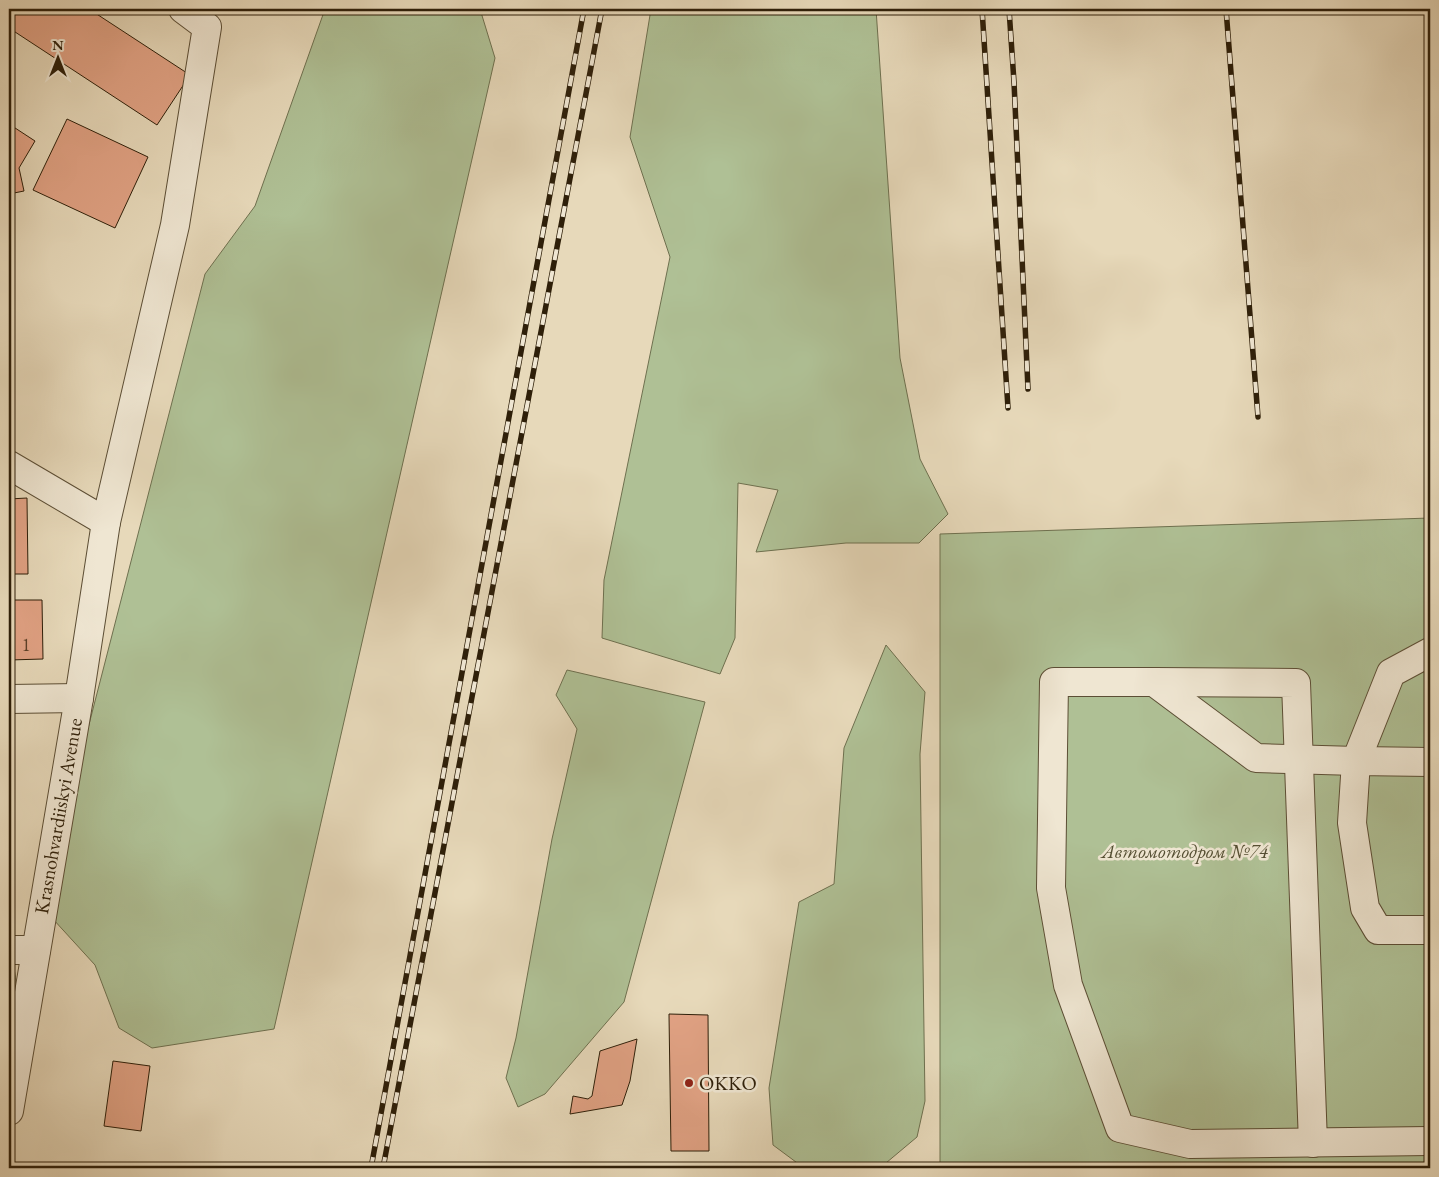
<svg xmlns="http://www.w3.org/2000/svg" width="1439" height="1177" viewBox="0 0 1439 1177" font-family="'EB Garamond',serif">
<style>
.green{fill:#afc095;stroke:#6e704f}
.building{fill:#e1a284;stroke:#2e1f09}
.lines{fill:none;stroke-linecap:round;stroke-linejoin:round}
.minor-casing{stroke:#5c4e35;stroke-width:30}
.minor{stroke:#efe6d2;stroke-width:28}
.rail-casing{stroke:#2e1f09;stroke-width:5.5}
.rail{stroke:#efe6d2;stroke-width:4;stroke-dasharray:11;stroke-linecap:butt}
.poi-dot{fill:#8f2418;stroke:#efe6d2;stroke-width:2}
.labels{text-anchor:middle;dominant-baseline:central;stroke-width:5;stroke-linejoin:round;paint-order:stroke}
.number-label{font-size:18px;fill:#5b4028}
.street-label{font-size:20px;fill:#2e1f09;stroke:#efe6d2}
.park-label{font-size:20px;font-style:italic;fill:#554f33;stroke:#efe6d2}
.poi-label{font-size:20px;fill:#2e1f09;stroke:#efe6d2;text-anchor:start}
</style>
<rect width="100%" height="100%" fill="#e7d9ba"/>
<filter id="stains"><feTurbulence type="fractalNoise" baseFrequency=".004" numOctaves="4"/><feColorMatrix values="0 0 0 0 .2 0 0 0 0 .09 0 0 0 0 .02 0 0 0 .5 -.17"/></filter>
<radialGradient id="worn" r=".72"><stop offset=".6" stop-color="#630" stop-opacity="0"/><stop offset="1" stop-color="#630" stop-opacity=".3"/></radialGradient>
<g class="green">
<path d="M325,9H480L495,58L274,1029L152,1048L119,1028L95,965L42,907L205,274L255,206Z"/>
<path d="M651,9H876L900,358L920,459L948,514L919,543H846L756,552L778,490L738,483L735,638L720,674L602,638L604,580L670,257L630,137Z"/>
<path d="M1430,518V1168H940V534Z"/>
<path d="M886,645L925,692L920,754L925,1101L917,1137L880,1168H804L773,1145L769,1088L799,902L834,884L844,748Z"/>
<path d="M567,670L705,702L624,1002L545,1094L518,1107L506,1078L516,1038L552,839L577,729L556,695Z"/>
<path d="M9,961C21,975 13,992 9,1008Z"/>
</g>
<g class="building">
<path d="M9,9H89L190,75L157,125L9,28Z"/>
<path d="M67,119L148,157L115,228L33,190Z"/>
<path d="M9,124L35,141L19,168L24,191L9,194Z"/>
<path d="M27,498L28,574H9V499Z"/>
<path d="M13,600H42L43,659L9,660V629H13Z"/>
<path d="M669,1014L708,1015L709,1151H671Z"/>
<path d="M637,1039L630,1081L622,1105L570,1114L573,1096L588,1099L592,1096L600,1051Z"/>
<path d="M113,1061L150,1066L141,1131L104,1126Z"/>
</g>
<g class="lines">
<g class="minor-casing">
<g id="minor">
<path d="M9,465L106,522"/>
<path d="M1430,652L1391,673L1356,761L1256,758L1154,682H1054L1051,888L1068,985L1120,1128L1190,1144L1430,1141"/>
<path d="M1154,682L1296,683L1313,1143"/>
<path d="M9,699L79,698"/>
<path d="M1430,762L1356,761L1352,823L1365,908L1378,930H1430"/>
<path d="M9,950H36"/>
<path d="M9,1111L79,698L106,522L175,225L207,27L183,9"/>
</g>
</g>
<use href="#minor" class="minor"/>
<g class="rail-casing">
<g id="rail">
<path d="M982,9L1008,408"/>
<path d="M1009,9L1014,82L1028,389"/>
<path d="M1226,9L1258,417"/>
<path d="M371,1168L584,9"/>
<path d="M383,1168L602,9"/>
</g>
</g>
<use href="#rail" class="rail"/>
</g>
<circle class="poi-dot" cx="689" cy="1083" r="5"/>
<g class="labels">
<g class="number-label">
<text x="26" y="644">1</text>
</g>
<g class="street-label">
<text transform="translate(58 816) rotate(-80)">Krasnohvardiiskyi Avenue</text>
</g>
<g class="park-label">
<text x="1185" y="851">Автомотодром №74</text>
</g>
<g class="poi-label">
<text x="699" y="1083">OKKO</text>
</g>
</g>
<rect width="1439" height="1177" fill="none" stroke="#e7d9ba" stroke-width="30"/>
<rect x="10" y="10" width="1419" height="1157" fill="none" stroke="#2e1f09" stroke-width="2.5"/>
<rect x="15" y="15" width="1409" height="1147" fill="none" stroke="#2e1f09"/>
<g transform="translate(58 58)" stroke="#efe6d2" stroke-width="4" paint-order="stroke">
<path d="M0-4L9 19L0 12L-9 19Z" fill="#2e1f09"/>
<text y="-8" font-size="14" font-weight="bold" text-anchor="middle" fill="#2e1f09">N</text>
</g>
<rect width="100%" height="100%" filter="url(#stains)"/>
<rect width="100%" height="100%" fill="url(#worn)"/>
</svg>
